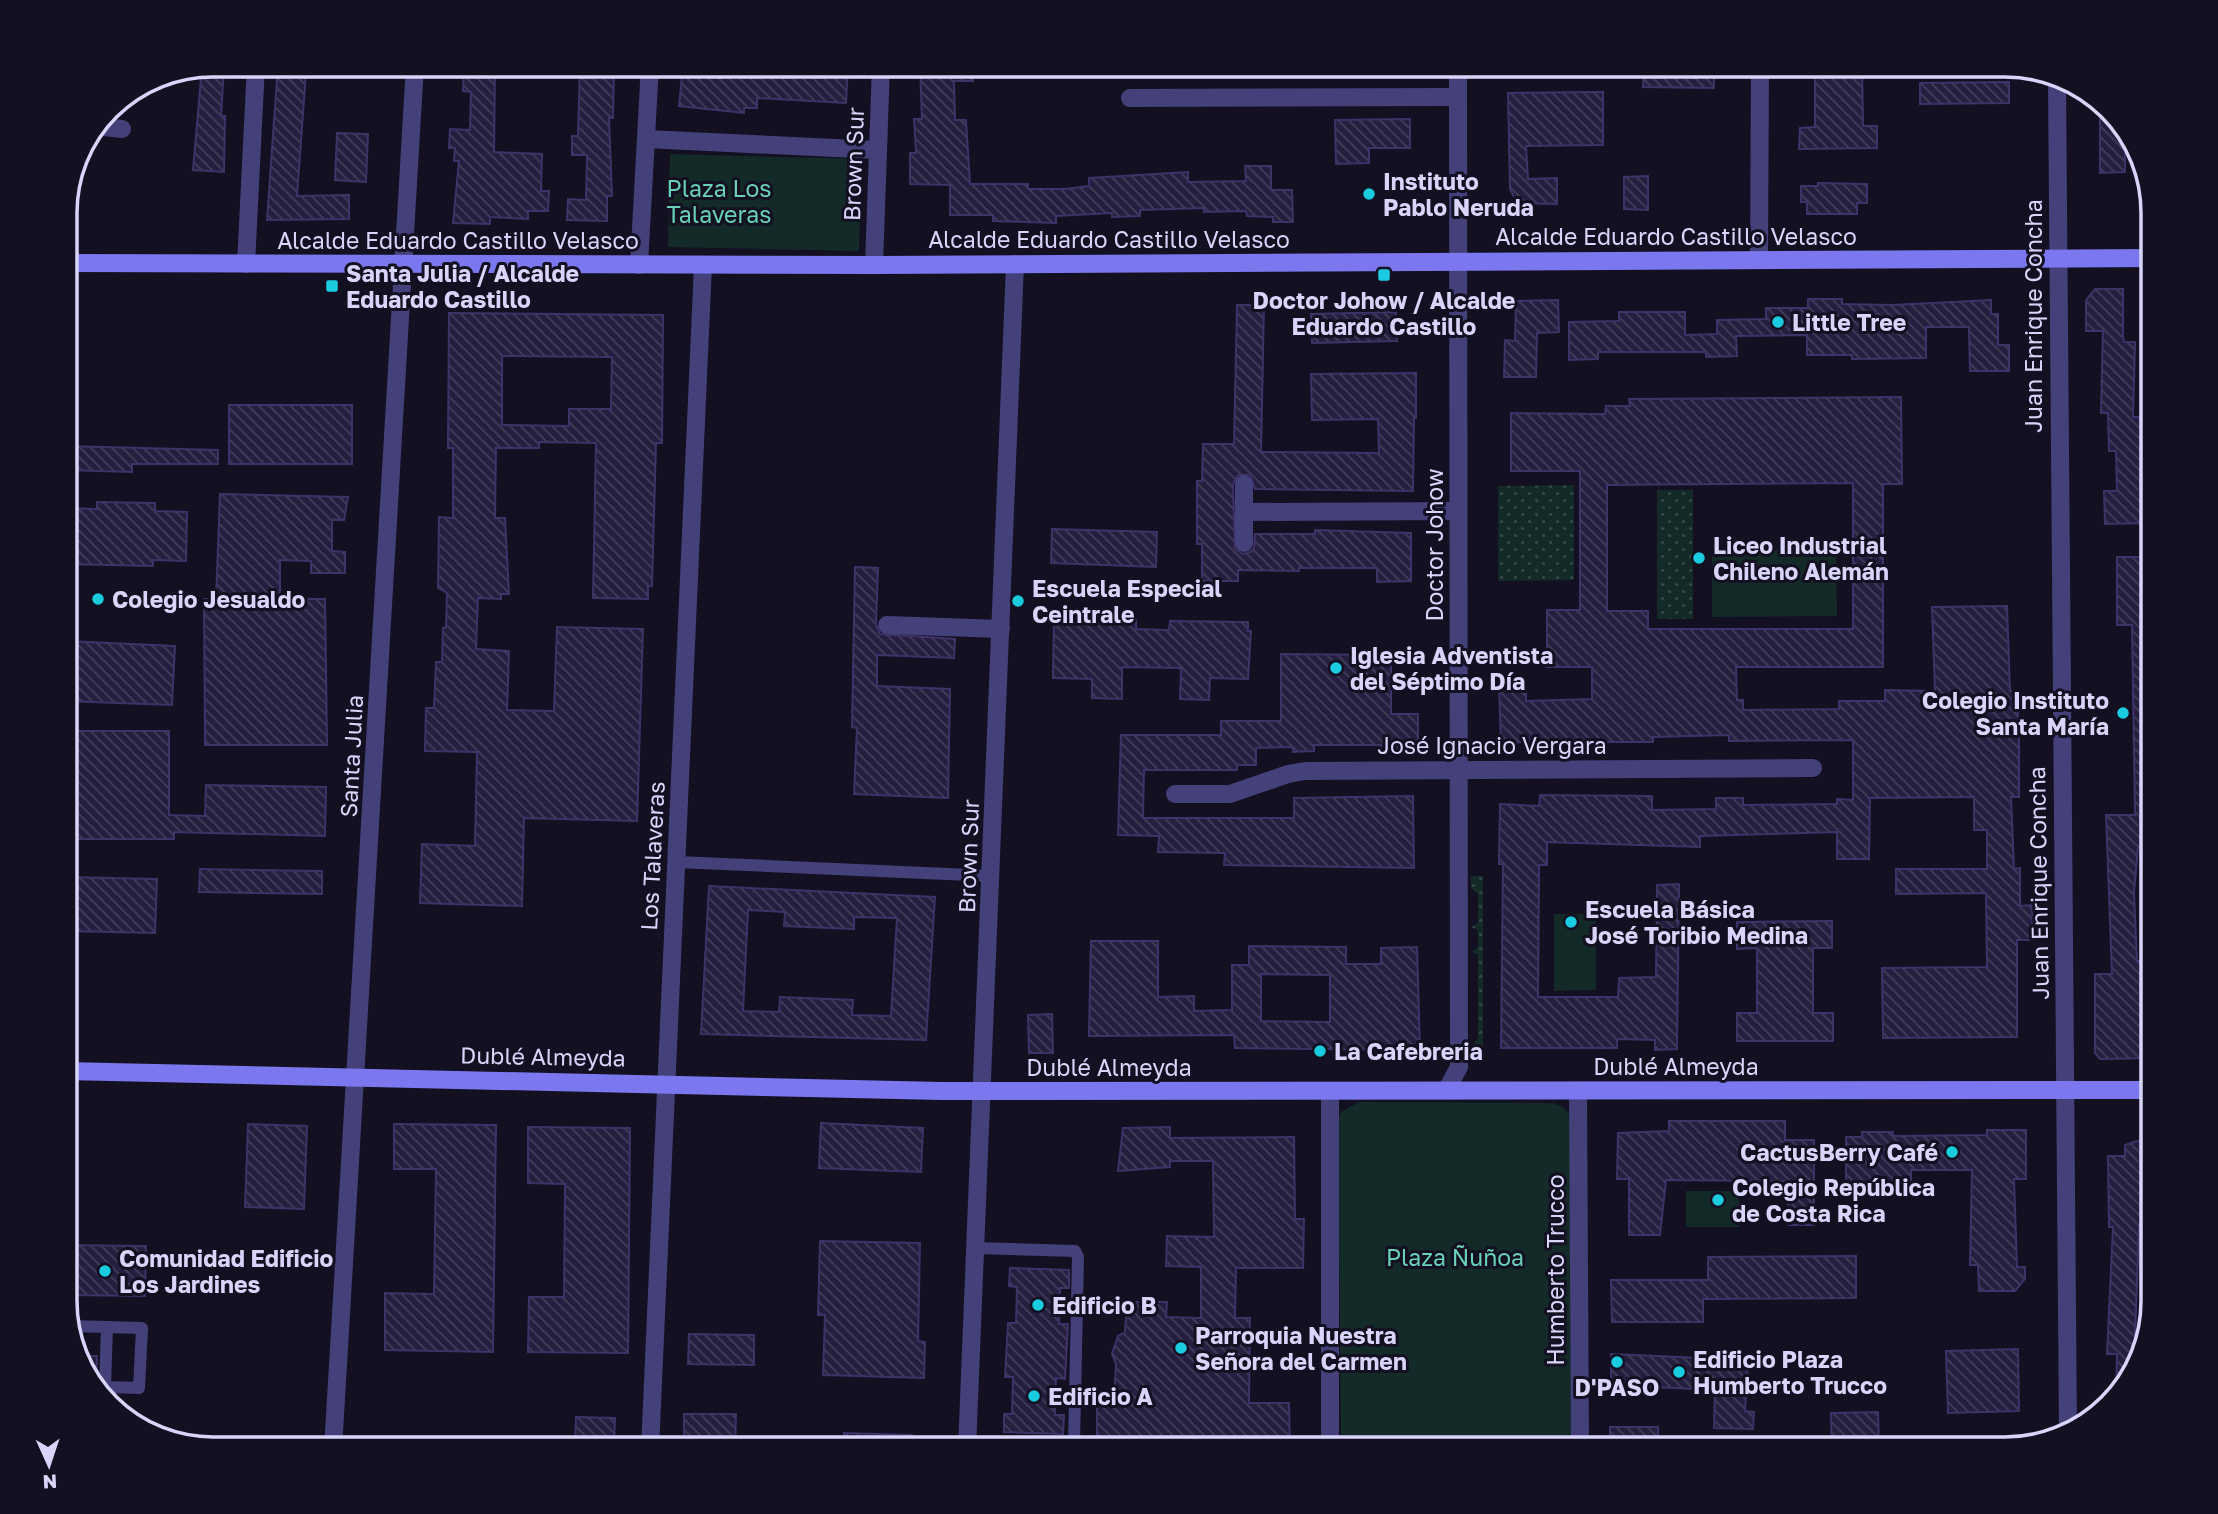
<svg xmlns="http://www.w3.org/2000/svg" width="2218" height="1514" viewBox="0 0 2218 1514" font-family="'Golos Text',sans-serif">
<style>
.grass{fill:url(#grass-dots)}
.green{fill:#142a29}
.building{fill:url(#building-back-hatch);stroke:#3e3368;stroke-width:2;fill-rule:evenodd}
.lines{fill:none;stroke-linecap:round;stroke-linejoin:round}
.service{stroke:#43407a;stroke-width:12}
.minor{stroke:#43407a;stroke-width:18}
.tertiary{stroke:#43407a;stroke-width:18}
.secondary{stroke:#7a77ef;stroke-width:18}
.poi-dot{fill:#1bcbe0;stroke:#131021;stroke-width:2.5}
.labels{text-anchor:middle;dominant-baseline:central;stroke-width:6;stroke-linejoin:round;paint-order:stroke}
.street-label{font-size:23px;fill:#d9d5fa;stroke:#131021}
.poi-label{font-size:23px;font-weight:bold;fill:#d9d5fa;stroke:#131021;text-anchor:start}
.park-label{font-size:23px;fill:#69d1b8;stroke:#131021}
.rim{fill:none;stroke:#d9d5fa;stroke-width:3.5}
</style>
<defs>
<pattern id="grass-dots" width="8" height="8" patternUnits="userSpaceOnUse" patternTransform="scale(1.75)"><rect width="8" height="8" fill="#142a29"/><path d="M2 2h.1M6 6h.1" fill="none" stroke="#364849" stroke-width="1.8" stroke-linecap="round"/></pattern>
<pattern id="building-back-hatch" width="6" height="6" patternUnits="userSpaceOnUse" patternTransform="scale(1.75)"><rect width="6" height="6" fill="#251e3f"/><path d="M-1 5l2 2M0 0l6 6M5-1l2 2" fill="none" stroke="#443e5c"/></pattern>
</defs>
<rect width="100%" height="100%" fill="#131021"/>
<g class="grass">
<path d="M1574,485V580L1498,581V486Z"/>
<rect x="1657" y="490" width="36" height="129"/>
<path d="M1471,876H1483V1061H1473L1472,1046L1478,1039V955L1471,952L1478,947V930L1471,927L1478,923V894L1471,888Z"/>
</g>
<g class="green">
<path d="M670,154L861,159L859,251L668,247Z"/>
<path d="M1836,549L1837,616L1712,617V550Z"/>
<path d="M1554,914H1596V990L1554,991Z"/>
<path d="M1359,1102L1553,1103L1563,1107L1570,1115L1571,1449H1341L1338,1121L1341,1112Z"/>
<rect x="1686" y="1191" width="53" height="36"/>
</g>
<g class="building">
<path d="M224,65L221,116H225L224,172L193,170L202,67Z"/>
<path d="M278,65H303L302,72H306L297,196L349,195V219L267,220Z"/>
<path d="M464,65H495L494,152L542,154L541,191H549L548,211H528V219L490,217V224L453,223L459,161H454L455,148H449L450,129L470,130L471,92L463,91Z"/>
<path d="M580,65H614L613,118H609L612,196H607V221L567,220L568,199L586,200L587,155H572V136H578Z"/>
<path d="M683,65H766V72L819,73V65L848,66L846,103L757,98V108H744V113L679,106Z"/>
<path d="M920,65H973V81H954L955,120H966L970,184H1028V189H1066L1089,186V178L1188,172V182L1246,181L1245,166H1271V190H1292L1293,222H1273V217L1247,216L1246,211L1204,212V208L1140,210V216L1112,217V213L1056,216V223L993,221V215H950V185L910,184V153H916L914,119H922Z"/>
<path d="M1644,65H1714V88L1643,87Z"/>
<path d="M1815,65H1862L1863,126H1877V148L1799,149L1800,128L1815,127Z"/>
<path d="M2009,82V103L1920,104V83Z"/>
<path d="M1603,92V145L1526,146L1528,179L1557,178V204L1517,203L1510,189L1508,93Z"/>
<path d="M2100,104L2125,132V172L2100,173Z"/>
<path d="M1410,119V148H1369V163L1336,164L1335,120Z"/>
<path d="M337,133L368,134L366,182L335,180Z"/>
<path d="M1648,176V210L1624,209V177Z"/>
<path d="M1818,183L1867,184V203H1857V214H1807V202H1801V186H1818Z"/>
<path d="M2095,289H2123V337L2124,342H2135L2133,417H2153L2150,523L2105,524L2104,491H2117L2116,451H2109L2108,413H2101L2103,331H2086V300Z"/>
<path d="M1808,299H1842V304L1892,305L1991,300V314H1998V345H2009V371H1970L1969,327H1926V358L1852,359V355H1807V335L1736,336L1737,356L1706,357V352H1598V359L1569,360V322L1619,321V312H1685V335L1717,334V320L1766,319V308H1808Z"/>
<path d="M1558,300L1559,332L1537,333L1536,377H1504L1505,340L1515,341L1516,301Z"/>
<path d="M1237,305H1264L1261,452L1379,453L1378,419L1312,420L1311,374L1416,373V418H1414L1413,491L1255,489L1250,475H1238L1233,484L1235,549L1243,554L1250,552L1254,548L1255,534H1315V530L1411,533V581L1377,582V568H1299V571L1238,570V581H1202V544H1197V481H1202L1203,444H1234Z"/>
<path d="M1396,312L1397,341L1312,343L1311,314Z"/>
<path d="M449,313L663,315L662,443H656L652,586H648V599L593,598L596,443L539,442V448H496L495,518H505L509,594H501V599L478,598L476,649L509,651L507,710L554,711L557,627L643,629L637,821L524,818L522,906L420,903L422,844L475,846L477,752L425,751L426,708H434L436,662H442L443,628L446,627L447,593L438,588L439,517L453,518V448H448ZM502,356L612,357L611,409H569V426L502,425Z"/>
<path d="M1901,397L1902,484H1883V667H1736L1737,700H1743V710L1839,709V701H1885V690L1935,691L1932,607L2007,606L2010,691H2017L2019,739V797H2011L2014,869L2020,868V906L2032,905L2033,940H2017V1037L1883,1038L1882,968L1987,967L1986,893L1896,894V869H1987V830H1974V797L1870,798L1869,859H1837V832L1700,836V847L1547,842V865H1539L1538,997H1618L1619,978L1656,977L1657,885L1679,884L1677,1049L1655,1050V1040L1617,1039V1048H1501L1503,864H1499L1500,804L1539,806L1540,795L1652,796V810L1716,809V798H1743V805L1837,804V799L1853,800V740L1729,741V735L1653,737V742H1592V739L1501,743L1499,683L1526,682V701L1592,699V667H1547V610H1580V471H1511V413L1605,414L1606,406H1630L1629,399ZM1853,483V629H1648V611H1607V485Z"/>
<rect x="229" y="405" width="123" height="59"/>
<path d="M65,446L218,450V464H132V472L65,470Z"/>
<path d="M220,494L348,497L344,520H332V551L345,552V573H311V561L280,560V599H325L327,745H205L204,599H216Z"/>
<path d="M97,502L155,503V511L187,512L186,561L153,560V566L65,564V508L97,509Z"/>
<path d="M1052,529L1157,532L1156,567L1051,563Z"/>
<path d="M2117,557H2153V847H2138L2134,893L2137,961H2153V1058L2100,1059L2095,1053V974H2112L2106,815H2135L2132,625H2117Z"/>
<path d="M855,567L878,568L876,625L880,634L955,639L954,658L877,655V686L950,689L948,798L854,794L857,728L852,727Z"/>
<path d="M1103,619L1136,620V629L1169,630L1170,621L1248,622V631H1251L1248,679L1210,678L1209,700L1180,699L1181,668L1122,667V699L1092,698V679L1053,678L1054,622L1103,623Z"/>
<path d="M65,641L175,646L172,705L65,701Z"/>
<path d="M1281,654L1391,655V714H1418V751H1381V745H1314V751L1293,752V747L1256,748V765H1237V770H1144L1143,818H1294V798L1413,796L1414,868L1224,865L1225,853L1158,852L1159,836L1118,835L1121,735H1221V721H1281Z"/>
<path d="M65,731H169V815L205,816L206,785L326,787L325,836L174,832V839H65Z"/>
<path d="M200,869L322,871V894L199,892Z"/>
<path d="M65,877L157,879L155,933L65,931Z"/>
<path d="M709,886L935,897L926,1040L701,1034ZM748,910L785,912L784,926L854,929V917L897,918L891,1016L852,1015L853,1000L780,997L779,1012L743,1011Z"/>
<path d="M1832,921V948H1813V1013H1833V1041H1737V1013H1757V948L1737,949V922Z"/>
<path d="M1091,941H1158V997L1194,996V1011L1232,1010V965H1249V946L1346,947V964H1381V948L1417,947L1420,1050L1235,1048L1234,1035L1089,1036ZM1261,974L1330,975V1022L1261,1021Z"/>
<path d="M1052,1014L1053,1053H1029L1028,1015Z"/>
<path d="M1669,1121H1785V1140H1814V1225H1788V1181L1666,1180L1660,1235H1629V1179H1617L1618,1133L1669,1131Z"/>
<path d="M821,1123L923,1128L921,1172L819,1168Z"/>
<path d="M248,1124L307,1126L304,1209L245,1207Z"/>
<path d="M394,1124L496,1125L493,1352L385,1350V1293L434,1294L436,1169H394Z"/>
<path d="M528,1127L630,1128L628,1353L528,1352L529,1297H564L565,1184L528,1183Z"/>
<path d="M1170,1127V1138L1294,1137L1295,1219H1304L1303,1268H1236L1235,1318H1250L1249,1403H1289L1290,1449H1097V1403H1114L1116,1364L1112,1354L1118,1336L1125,1332L1127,1302H1167L1166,1317L1201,1318V1267L1166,1266L1167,1236L1214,1237L1213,1161H1170V1167L1118,1171L1123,1128Z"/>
<path d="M1987,1130H2026V1179H2014L2017,1267H2025V1279L2015,1291H1979L1978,1265H1970L1972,1170H1911V1187L1902,1190L1857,1192V1189H1846V1137H1862V1132H1893V1136L1987,1135Z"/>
<path d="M2147,1138L2153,1144L2152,1227H2139L2134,1365L2128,1384L2116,1395L2117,1354H2107L2113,1227H2109L2108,1156H2125V1145Z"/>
<path d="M820,1241L920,1243L918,1341L925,1342L924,1378L823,1375L825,1315H818Z"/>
<path d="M65,1245L146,1246L145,1296L65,1295Z"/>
<path d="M1856,1256V1298L1703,1299V1322H1612L1611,1280H1708V1257Z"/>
<path d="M1010,1268L1069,1270V1288H1060L1059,1324H1068L1065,1379L1056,1378L1055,1415H1064L1063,1434L1004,1432V1414H1012L1013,1377H1005L1008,1323H1016L1017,1287L1009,1286Z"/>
<path d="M689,1334L754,1335V1365L688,1364Z"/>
<path d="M2018,1349L2019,1411L1948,1413L1946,1351Z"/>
<path d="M1611,1354L1748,1360L1745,1411L1754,1412L1753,1429L1714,1428L1715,1390L1611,1385Z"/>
<path d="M79,1356H97L96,1388L84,1375Z"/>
<path d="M1878,1412L1879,1449H1832L1831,1413Z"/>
<path d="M684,1414H736L735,1449H684Z"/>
<path d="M576,1417L615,1418L614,1449H575Z"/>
<rect x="1610" y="1427" width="48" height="22"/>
<path d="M844,1433L912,1435L911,1449H843Z"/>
</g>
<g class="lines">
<g class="service">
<path d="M677,862L992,876"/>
<path d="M976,1248L1075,1251L1078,1257L1074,1444"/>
<path d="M70,1326L142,1328L139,1388L105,1387L107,1327"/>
</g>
<g class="minor">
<path d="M2057,81L2068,1433"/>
<path d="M1130,98L1458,97"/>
<path d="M95,126L122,129"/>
<path d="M646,139L877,150"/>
<path d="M1759,260L1760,65"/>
<path d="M246,264L256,65"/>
<path d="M639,265L650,65"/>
<path d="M874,265L881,65"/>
<path d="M1244,484V543"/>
<path d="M1244,512L1458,511"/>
<path d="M887,625L1001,629"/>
<path d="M1175,794H1230L1288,774L1305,771L1813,768"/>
<path d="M1578,1091L1580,1449"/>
<path d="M333,1449L415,65"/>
<path d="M650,1449L703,265"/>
<path d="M1330,1449V1091"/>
</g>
<g class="tertiary">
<path d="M1447,1089L1459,1067L1458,65"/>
<path d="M967,1449L1015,264"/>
</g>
<g class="secondary">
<path d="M65,263L874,265L2153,258"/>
<path d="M65,1071L942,1091L2153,1090"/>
</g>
</g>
<g class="poi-dot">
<circle cx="1369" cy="194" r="7"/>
<rect x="1377" y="268" width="14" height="14" rx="3.5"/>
<rect x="325" y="279" width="14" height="14" rx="3.5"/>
<circle cx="1778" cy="322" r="7"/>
<circle cx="1699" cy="558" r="7"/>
<circle cx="98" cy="599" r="7"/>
<circle cx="1018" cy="601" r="7"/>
<circle cx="1336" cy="668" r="7"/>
<circle cx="2123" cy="713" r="7"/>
<circle cx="1571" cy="922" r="7"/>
<circle cx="1320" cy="1051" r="7"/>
<circle cx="1952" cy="1152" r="7"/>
<circle cx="1718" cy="1200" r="7"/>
<circle cx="105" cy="1271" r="7"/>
<circle cx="1038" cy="1305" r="7"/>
<circle cx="1181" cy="1348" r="7"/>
<circle cx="1617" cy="1362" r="7"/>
<circle cx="1679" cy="1372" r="7"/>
<circle cx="1034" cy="1396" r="7"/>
</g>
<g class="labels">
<g class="street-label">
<text transform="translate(853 164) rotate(-88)">Brown Sur</text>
<text x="1676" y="236">Alcalde Eduardo Castillo Velasco</text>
<text x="1109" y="239">Alcalde Eduardo Castillo Velasco</text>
<text x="458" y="240">Alcalde Eduardo Castillo Velasco</text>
<text transform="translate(2033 316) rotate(-90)">Juan Enrique Concha</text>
<text transform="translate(1434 545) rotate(-90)">Doctor Johow</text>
<text x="1492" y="745">José Ignacio Vergara</text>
<text transform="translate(351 756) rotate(-87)">Santa Julia</text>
<text transform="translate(652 856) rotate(-87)">Los Talaveras</text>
<text transform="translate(968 856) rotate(-88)">Brown Sur</text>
<text transform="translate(2038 883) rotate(-91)">Juan Enrique Concha</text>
<text transform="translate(543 1056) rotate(1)">Dublé Almeyda</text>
<text x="1676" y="1066">Dublé Almeyda</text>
<text x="1109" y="1067">Dublé Almeyda</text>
<text transform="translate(1555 1270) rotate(-90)">Humberto Trucco</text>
</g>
<g class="poi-label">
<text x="1383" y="181">Instituto<tspan x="1383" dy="26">Pablo Neruda</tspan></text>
<text x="346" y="273">Santa Julia / Alcalde<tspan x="346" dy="26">Eduardo Castillo</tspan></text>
<text x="1384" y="300" text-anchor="middle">Doctor Johow / Alcalde<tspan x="1384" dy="26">Eduardo Castillo</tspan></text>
<text x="1792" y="322">Little Tree</text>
<text x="1713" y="545">Liceo Industrial<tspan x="1713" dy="26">Chileno Alemán</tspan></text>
<text x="1032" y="588">Escuela Especial<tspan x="1032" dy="26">Ceintrale</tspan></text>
<text x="112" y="599">Colegio Jesualdo</text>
<text x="1350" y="655">Iglesia Adventista<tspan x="1350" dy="26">del Séptimo Día</tspan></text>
<text x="2109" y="700" text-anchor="end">Colegio Instituto<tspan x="2109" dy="26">Santa María</tspan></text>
<text x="1585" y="909">Escuela Básica<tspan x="1585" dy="26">José Toribio Medina</tspan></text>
<text x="1334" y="1051">La Cafebreria</text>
<text x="1938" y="1152" text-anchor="end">CactusBerry Café</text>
<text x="1732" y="1187">Colegio República<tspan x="1732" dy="26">de Costa Rica</tspan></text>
<text x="119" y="1258">Comunidad Edificio<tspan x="119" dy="26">Los Jardines</tspan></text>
<text x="1052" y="1305">Edificio B</text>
<text x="1195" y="1335">Parroquia Nuestra<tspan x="1195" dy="26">Señora del Carmen</tspan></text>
<text x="1693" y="1359">Edificio Plaza<tspan x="1693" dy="26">Humberto Trucco</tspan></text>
<text x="1617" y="1387" text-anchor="middle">D'PASO</text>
<text x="1048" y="1396">Edificio A</text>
</g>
<g class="park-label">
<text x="719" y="188">Plaza Los<tspan x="719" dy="26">Talaveras</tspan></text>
<text x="1455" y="1257">Plaza Ñuñoa</text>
</g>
</g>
<path d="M0 0H2218V1514H0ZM213 77H2005A136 136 0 0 1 2141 213V1301A136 136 0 0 1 2005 1437H213A136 136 0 0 1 77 1301V213A136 136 0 0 1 213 77Z" fill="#131021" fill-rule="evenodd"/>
<path class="rim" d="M213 77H2005A136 136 0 0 1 2141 213V1301A136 136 0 0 1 2005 1437H213A136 136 0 0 1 77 1301V213A136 136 0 0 1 213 77Z"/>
<g transform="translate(49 1465) rotate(177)" stroke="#131021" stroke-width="5" paint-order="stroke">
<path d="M0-5L12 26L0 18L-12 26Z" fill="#d9d5fa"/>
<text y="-10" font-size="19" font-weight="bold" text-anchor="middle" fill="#d9d5fa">N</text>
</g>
</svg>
